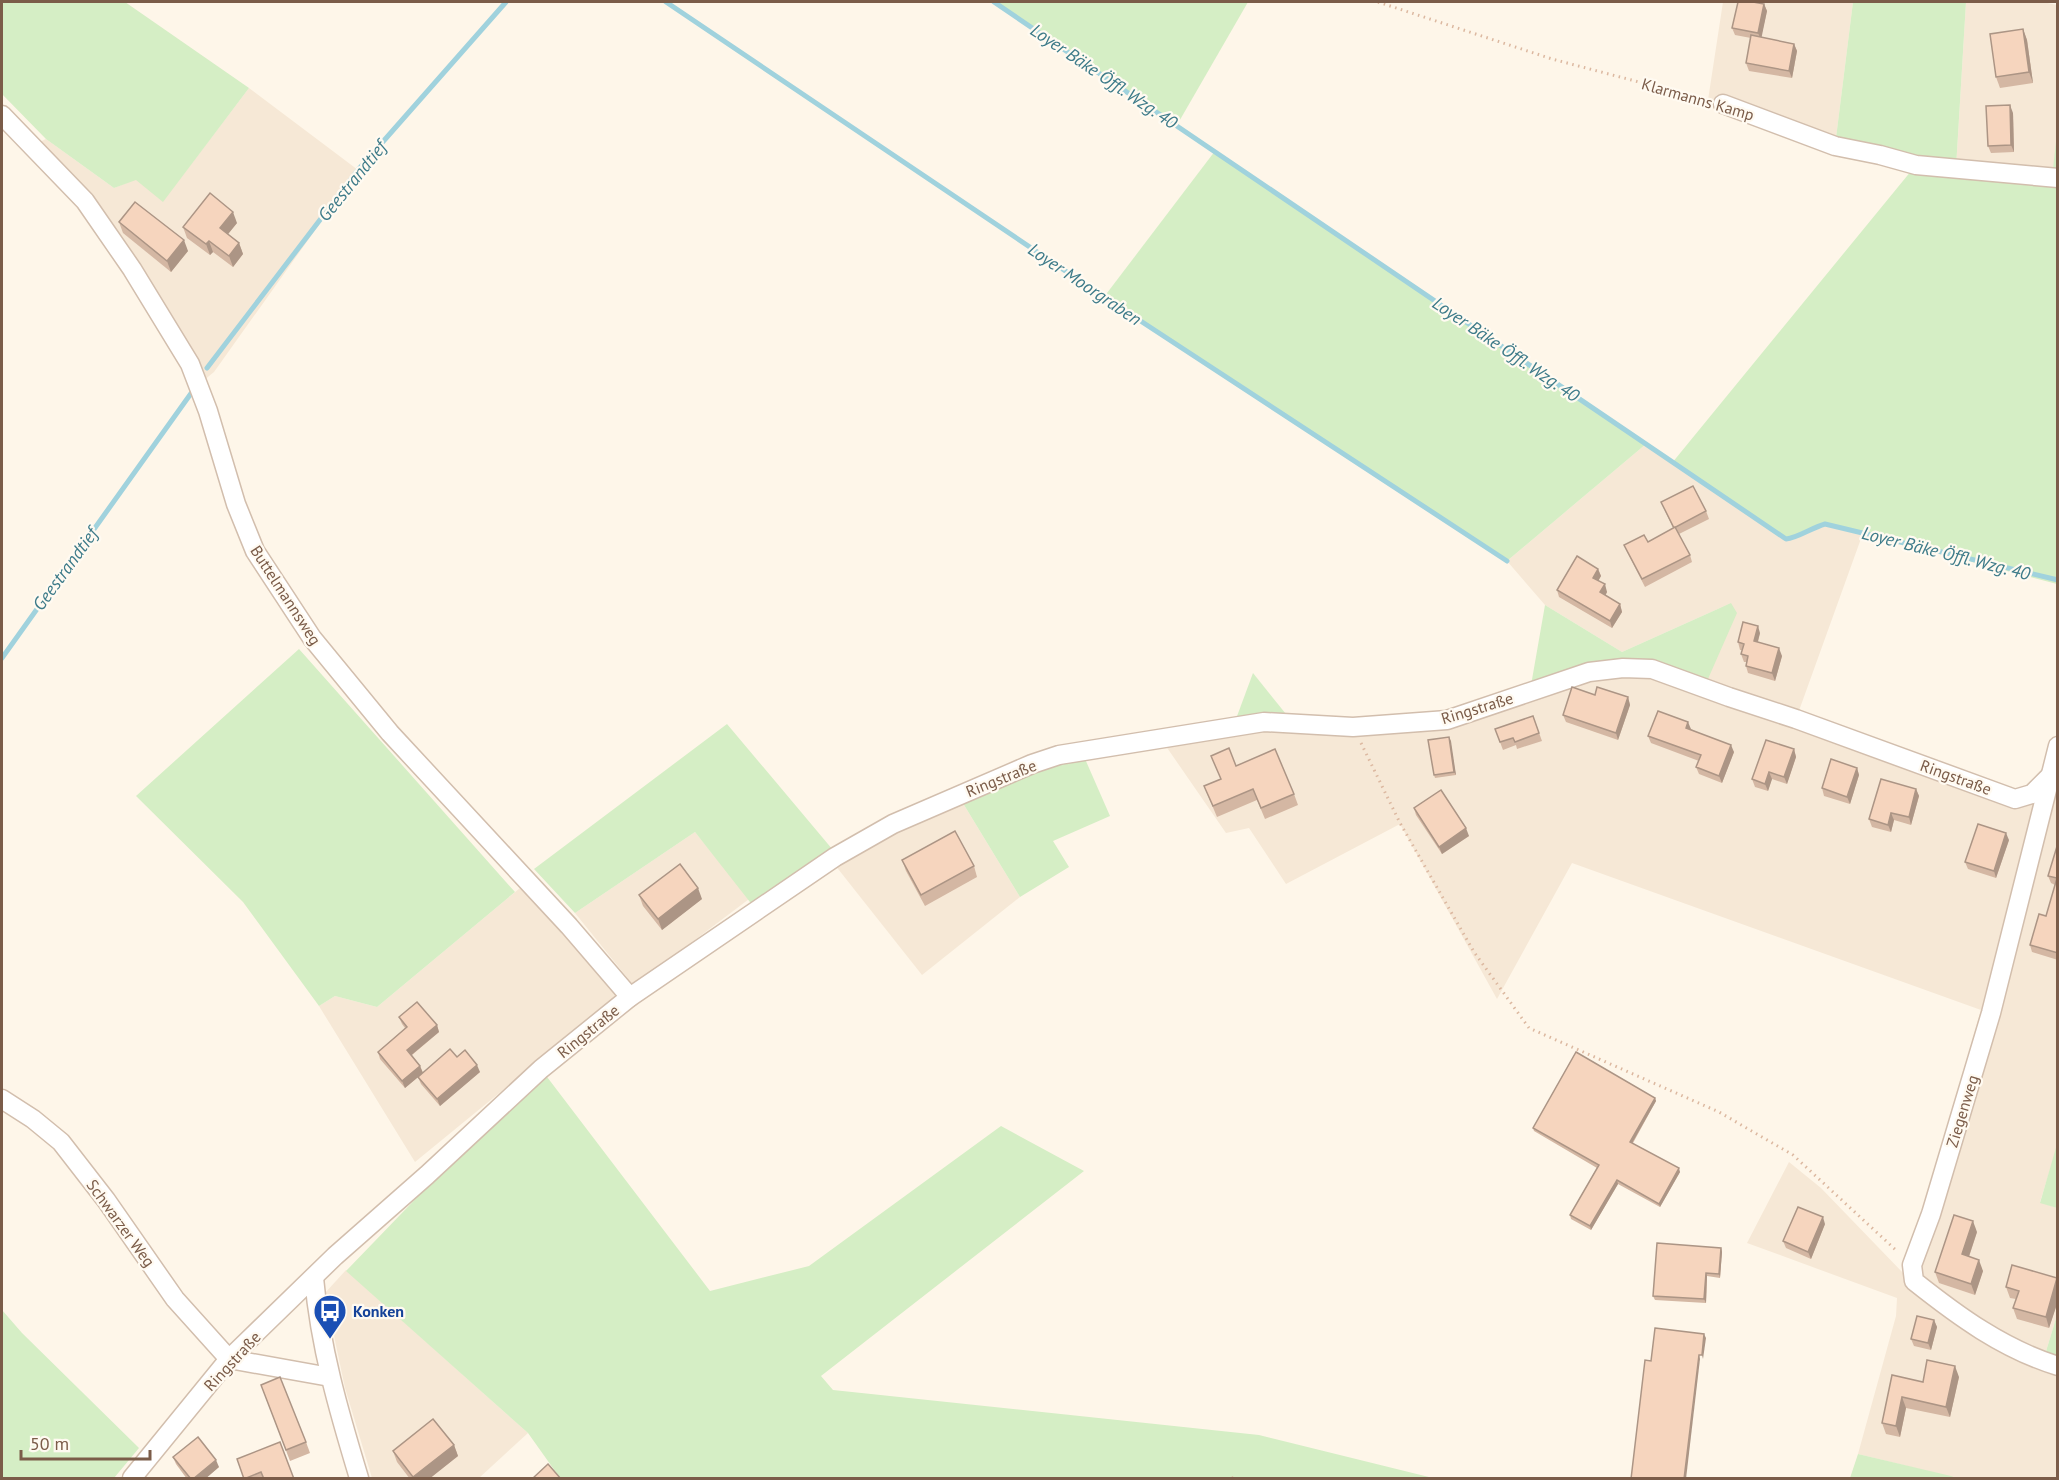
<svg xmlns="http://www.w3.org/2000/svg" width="2059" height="1480" viewBox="0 0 2059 1480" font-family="'PT Sans',sans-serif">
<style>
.residential{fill:#f6e8d6}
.green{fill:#d5eec5}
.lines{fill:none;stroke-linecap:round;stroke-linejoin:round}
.stream{stroke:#a0d2dd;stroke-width:5}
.minor-casing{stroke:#d2bead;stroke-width:21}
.path{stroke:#dcb8a0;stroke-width:3;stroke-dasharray:1.5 4.5;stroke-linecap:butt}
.minor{stroke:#fff;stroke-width:18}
.wall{fill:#d4b7a3}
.shaded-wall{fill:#ac9585}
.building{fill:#f6d5be;stroke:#ac9585;stroke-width:1.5}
.labels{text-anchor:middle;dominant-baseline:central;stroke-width:4.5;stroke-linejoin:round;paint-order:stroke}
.street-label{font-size:16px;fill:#7b5c49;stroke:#fffaf1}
.transit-label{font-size:16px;font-weight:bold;fill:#164399;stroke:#fffaf1;text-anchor:start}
.water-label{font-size:18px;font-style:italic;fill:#3e7b89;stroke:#fffaf1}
</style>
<rect width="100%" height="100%" fill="#fef6e9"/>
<g class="residential">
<path d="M1723,2H1853L1835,146L1723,104L1708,100Z"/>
<path d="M1966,2H2043L2057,5L2058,133L2052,177L1956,169Z"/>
<path d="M249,88L358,170L214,372L198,385L132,269L31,146L46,139L114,188L136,179L163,201Z"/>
<path d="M1646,444L1786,539L1794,538L1810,528L1825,524L1863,533L1796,719L2015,799L2032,794L2057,746L2058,1144L2040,1202L2057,1208V1315L2044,1358L2057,1361V1478H1956L1858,1454L1896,1316L1897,1298L1747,1243L1789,1162L1821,1188L1905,1275L1981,1010L1572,863L1497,999L1400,824L1286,884L1249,828L1226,833L1161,739L1264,722L1447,720L1589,672L1731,603L1622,652L1545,605L1507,561Z"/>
<path d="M958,795L1020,897L922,975L831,860Z"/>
<path d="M695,832L749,899L634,986L575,913Z"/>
<path d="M520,888L619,995L415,1162L319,1006L335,996L377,1007Z"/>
<path d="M346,1270L528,1433L479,1478H372L345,1388L325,1293Z"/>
</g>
<g class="green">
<path d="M2,2H125L249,88L163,202L136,180L114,188L46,139L2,94Z"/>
<path d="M994,2H1248L1177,125Z"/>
<path d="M1853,2H1966L1956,168L2052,177L2057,133V584L1825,524C1811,528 1798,538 1786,539L1672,463L1916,165L1835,146Z"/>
<path d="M1215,151L1646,444L1507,561L1104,297Z"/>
<path d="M1731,603L1737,613L1704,688L1652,669L1530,691L1545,605L1622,652Z"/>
<path d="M299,649L515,892L377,1007L335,996L319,1006L243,902L136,796Z"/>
<path d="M1253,673L1294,724L1233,727Z"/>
<path d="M727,724L838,856L757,911L695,832L575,913L534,869Z"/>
<path d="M1082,752L1110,816L1053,841L1069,867L1020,897L958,795Z"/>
<path d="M541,1069L710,1291L809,1266L1001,1126L1084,1171L821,1376L833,1390L1259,1435L1433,1478H560L528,1433L346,1271Z"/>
<path d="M2057,1144V1208L2040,1203Z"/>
<path d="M2,1310L22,1333L139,1448L114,1478H2Z"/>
<path d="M2057,1315V1361L2044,1358Z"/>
<path d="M1858,1454L1951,1476L1956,1478H1850Z"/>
</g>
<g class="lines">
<g class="stream">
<path d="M666,2L1104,297L1507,561"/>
<path d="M994,2L1786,539C1798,538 1811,528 1825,524L2058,580"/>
<path d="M207,368L358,170L506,2"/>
<path d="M2,658L192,392"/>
</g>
<g class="minor-casing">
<g id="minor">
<path d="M1723,104L1835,146L1880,155L1916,165L2058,178"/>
<path d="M2,115L85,201L132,269L190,364L208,411L236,504L255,551L312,638L390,733L569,926L630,997"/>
<path d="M2058,746L1991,1013L1931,1214L1912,1265L1914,1281C1958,1316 2003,1349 2058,1366"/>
<path d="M2,1099L33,1119L61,1142L106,1200L175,1299L229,1359"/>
<path d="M314,1278C320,1347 339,1412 359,1478"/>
<path d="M229,1359L330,1377"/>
<path d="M132,1478L229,1359L335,1256L427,1175L541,1069L630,997L835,857L893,824L1032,764L1059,755L1264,722L1353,727L1447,720L1589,672L1623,668L1652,669L1729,697L1796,719L2015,799L2032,794L2049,777"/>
</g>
</g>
<g class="path">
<path d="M1378,2L1552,59L1707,100"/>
<path d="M1361,743L1400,823L1474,952L1529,1028L1719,1112L1793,1155L1898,1252"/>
<path d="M1232,1478L1236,1477"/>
</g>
<use href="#minor" class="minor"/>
</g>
<g class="wall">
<path d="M1764,4L1767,11L1761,37L1794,44L1797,51L1792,78L1749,71L1746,63L1751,38L1735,35L1732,28Z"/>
<path d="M2023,29L2027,40L2033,83L2000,88L1996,77Z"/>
<path d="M2013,113L2014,152L1991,153L1988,146Z"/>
<path d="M119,222L188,251L171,272L123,233Z"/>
<path d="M237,223L228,234L239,243L243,254L233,267L213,252L210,255L187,238L183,227Z"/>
<path d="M1661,502L1706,511L1709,519L1679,534L1690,555L1692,562L1645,587L1627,552L1624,545L1648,542L1673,528Z"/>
<path d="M1598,569L1601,576L1598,581L1607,592L1605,596L1620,604L1622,612L1612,628L1559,597L1557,590Z"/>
<path d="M1760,633L1758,642L1782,656L1775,681L1748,673L1746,666V662H1744L1741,654L1743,650H1740L1738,642Z"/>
<path d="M1595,695L1628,697L1630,705L1618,740L1566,722L1563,715Z"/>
<path d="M1533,716L1542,741L1517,749L1516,745L1503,750L1495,729Z"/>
<path d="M1691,729L1734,752L1722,783L1699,774L1696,767L1699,761L1651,743L1648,736Z"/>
<path d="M1449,737L1456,775L1435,778L1434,775Z"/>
<path d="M1794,749L1796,757L1787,784L1772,779L1768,791L1755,787L1752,779Z"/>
<path d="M1211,756L1236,766L1294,794L1298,805L1265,819L1257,800L1217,817L1204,786L1221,779Z"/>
<path d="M1857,768L1859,775L1850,804L1824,796L1822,788Z"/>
<path d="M1916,789L1919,796L1911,825L1894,820L1891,832L1872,827L1869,819Z"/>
<path d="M1414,808L1469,836L1442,854L1416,815Z"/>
<path d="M2009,840L1996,878L1968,869L1965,862Z"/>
<path d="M2058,843V960L2032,952L2030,945L2046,916L2055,885L2051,883L2048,876Z"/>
<path d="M902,860L974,866L977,877L925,906L906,871Z"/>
<path d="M639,895L702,899L662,930L643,906Z"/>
<path d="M399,1017L437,1025L439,1032L412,1055L420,1066L423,1073L457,1057L480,1072L440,1106L421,1084L418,1077L405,1088L380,1059L378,1052L405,1028L402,1024Z"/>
<path d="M1655,1098L1656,1101L1633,1143L1680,1172L1660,1207L1618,1184L1591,1230L1571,1219L1570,1215L1597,1168L1534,1131L1533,1128Z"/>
<path d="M1825,1224L1811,1259L1786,1248L1783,1241Z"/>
<path d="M1977,1232L1969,1257L1983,1271L1975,1295L1939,1283L1935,1272Z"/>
<path d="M1721,1248L1722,1252L1720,1278L1707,1276L1706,1303L1655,1300L1653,1296Z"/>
<path d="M2057,1278L2058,1301L2049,1328L2017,1319L2013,1308L2016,1299L2010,1298L2006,1287Z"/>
<path d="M1934,1320L1937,1327L1931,1350L1914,1346L1911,1339Z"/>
<path d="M1892,1375L1923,1382L1959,1377L1950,1417L1906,1408L1900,1437L1886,1434L1882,1423Z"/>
<path d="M261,1385L306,1442L310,1453L290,1461Z"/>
<path d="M454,1445L458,1456L429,1479H410L397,1462L393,1451Z"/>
<path d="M173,1457L219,1467L205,1479H187L176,1464Z"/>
<path d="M237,1459L294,1479H244Z"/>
</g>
<g class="shaded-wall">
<path d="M1764,4L1767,11L1761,40L1758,33Z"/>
<path d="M2023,29L2027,40L2033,83L2029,72Z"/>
<path d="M1794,44L1797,51L1792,78L1789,71Z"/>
<path d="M2010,105L2013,113L2014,152L2011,145Z"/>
<path d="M233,212L237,223L224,239L220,228Z"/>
<path d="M184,240L188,251L171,272L167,261Z"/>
<path d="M209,241L213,252L210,255L206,244Z"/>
<path d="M239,243L243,254L233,267L229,256Z"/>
<path d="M1598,569L1601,576L1596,585L1593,578Z"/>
<path d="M1605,584L1607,592L1603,600L1600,592Z"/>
<path d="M1620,604L1622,612L1612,628L1610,621Z"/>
<path d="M1758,626L1760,633L1756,648L1754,641Z"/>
<path d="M1779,648L1782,656L1775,681L1772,673Z"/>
<path d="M1628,697L1630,705L1618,740L1616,733Z"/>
<path d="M1688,722L1691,729L1688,736L1686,728Z"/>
<path d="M1449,737L1451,741L1456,775L1454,772Z"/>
<path d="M1731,745L1734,752L1722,783L1719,776Z"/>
<path d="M1794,749L1796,757L1787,784L1784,777Z"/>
<path d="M1857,768L1859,775L1850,804L1847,797Z"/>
<path d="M1769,772L1772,779L1768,791L1765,784Z"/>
<path d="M1916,789L1919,796L1911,825L1909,817Z"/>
<path d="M1891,813L1894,820L1891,832L1888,825Z"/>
<path d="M1466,828L1469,836L1442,854L1439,847Z"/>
<path d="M2006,833L2009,840L1996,878L1994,871Z"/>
<path d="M698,888L702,899L662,930L658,919Z"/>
<path d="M437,1025L439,1032L409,1057L407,1050Z"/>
<path d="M477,1065L480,1072L440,1106L437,1099Z"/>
<path d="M420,1066L423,1073L405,1088L402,1081Z"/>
<path d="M1655,1098L1656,1101L1631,1145L1630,1142Z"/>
<path d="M1679,1168L1680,1172L1660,1207L1659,1204Z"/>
<path d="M1617,1180L1618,1184L1591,1230L1590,1226Z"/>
<path d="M1823,1217L1825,1224L1811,1259L1808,1252Z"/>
<path d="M1973,1221L1977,1232L1966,1265L1962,1254Z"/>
<path d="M1721,1248L1722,1252L1720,1278L1719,1274Z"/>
<path d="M1979,1260L1983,1271L1975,1295L1971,1284Z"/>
<path d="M1706,1273L1707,1276L1706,1303L1704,1299Z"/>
<path d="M2057,1278L2058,1301L2049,1328L2046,1317Z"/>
<path d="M1934,1320L1937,1327L1931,1350L1928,1343Z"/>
<path d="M1704,1334L1706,1338L1703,1359L1702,1355Z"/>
<path d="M1699,1355L1700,1359L1686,1479H1684Z"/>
<path d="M1955,1366L1959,1377L1950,1417L1946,1407Z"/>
<path d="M1902,1397L1906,1408L1900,1437L1896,1426Z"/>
<path d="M454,1445L458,1456L429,1479H414L413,1477Z"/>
<path d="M216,1460L219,1467L205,1479H193Z"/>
</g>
<g class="building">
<path d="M1738,2H1753L1764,4L1758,33L1732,28Z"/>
<path d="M2023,29L2029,72L1996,77L1990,34Z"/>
<path d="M1751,35L1794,44L1789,71L1746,63Z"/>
<path d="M2010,105L2011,145L1988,146L1986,106Z"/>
<path d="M210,193L233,212L220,228L239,243L229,256L209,241L206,244L183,227Z"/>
<path d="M135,202L184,240L167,261L119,222Z"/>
<path d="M1693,486L1706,511L1674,528L1661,502Z"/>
<path d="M1675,527L1690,555L1642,579L1624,545L1644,535L1648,542Z"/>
<path d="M1577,556L1598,569L1593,578L1605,584L1600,592L1620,604L1610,621L1557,590Z"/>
<path d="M1743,622L1758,626L1754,641L1779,648L1772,673L1746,666L1748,656L1741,654L1744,644L1738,642Z"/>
<path d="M1572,687L1595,695L1597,687L1628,697L1616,733L1563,715Z"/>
<path d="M1658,711L1688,722L1686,728L1731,745L1719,776L1696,767L1701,755L1648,736Z"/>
<path d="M1533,716L1539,733L1515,742L1513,738L1500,742L1495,729Z"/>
<path d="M1449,737L1454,772L1434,775L1428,740Z"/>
<path d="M1766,740L1794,749L1784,777L1769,772L1765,784L1752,779Z"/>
<path d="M1229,748L1236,766L1275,749L1294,794L1261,808L1253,789L1213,806L1204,786L1221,779L1211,756Z"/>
<path d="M1831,759L1857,768L1847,797L1822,788Z"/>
<path d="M1881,779L1916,789L1909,817L1891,813L1888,825L1869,819Z"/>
<path d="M1441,790L1466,828L1439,847L1414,808Z"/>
<path d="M1978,824L2006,833L1994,871L1965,862Z"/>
<path d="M955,831L974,866L921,895L902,860Z"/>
<path d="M2058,843V953L2030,945L2039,914L2046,916L2057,878L2048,876Z"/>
<path d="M680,864L698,888L658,919L639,895Z"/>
<path d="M417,1002L437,1025L407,1050L420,1066L402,1081L378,1052L407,1027L399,1017Z"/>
<path d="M450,1049L457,1057L465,1050L477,1065L437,1099L418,1077Z"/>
<path d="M1576,1052L1655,1098L1630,1142L1679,1168L1659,1204L1617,1180L1590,1226L1570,1215L1599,1165L1533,1128Z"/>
<path d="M1798,1207L1823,1217L1808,1252L1783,1241Z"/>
<path d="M1954,1215L1973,1221L1962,1254L1979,1260L1971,1284L1935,1272Z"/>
<path d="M1657,1243L1721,1248L1719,1274L1706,1273L1704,1299L1653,1296Z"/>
<path d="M2012,1265L2057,1278L2046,1317L2013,1308L2019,1291L2006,1287Z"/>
<path d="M1917,1316L1934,1320L1928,1343L1911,1339Z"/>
<path d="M1655,1328L1704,1334L1702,1355H1699L1684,1479H1631L1645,1360L1651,1361Z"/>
<path d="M1927,1360L1955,1366L1946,1407L1902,1397L1896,1426L1882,1423L1892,1375L1923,1382Z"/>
<path d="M280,1377L306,1442L286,1450L261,1385Z"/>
<path d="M433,1419L454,1445L413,1477L393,1451Z"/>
<path d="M198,1437L216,1460L193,1479H191L173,1457Z"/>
<path d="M280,1442L294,1479H264L261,1472L244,1479L237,1459Z"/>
<path d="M548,1464L561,1479H532Z"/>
</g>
<defs>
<g id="bus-pin" transform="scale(1.725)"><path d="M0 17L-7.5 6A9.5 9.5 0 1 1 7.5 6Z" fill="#1a4fb4" stroke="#fffaf1"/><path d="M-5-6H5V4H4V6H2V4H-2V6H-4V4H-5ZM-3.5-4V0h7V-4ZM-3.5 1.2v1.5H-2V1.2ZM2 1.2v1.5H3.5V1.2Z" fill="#fff"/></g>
</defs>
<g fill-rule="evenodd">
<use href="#bus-pin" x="330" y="1311"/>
</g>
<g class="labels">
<g class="street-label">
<text transform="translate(1698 99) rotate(16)">Klarmanns Kamp</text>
<text transform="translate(286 595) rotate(57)">Buttelmannsweg</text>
<text transform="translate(1477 708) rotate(-17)">Ringstraße</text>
<text transform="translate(1956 777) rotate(20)">Ringstraße</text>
<text transform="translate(1001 778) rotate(-22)">Ringstraße</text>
<text transform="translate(588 1031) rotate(-39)">Ringstraße</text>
<text transform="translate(1962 1111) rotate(-73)">Ziegenweg</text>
<text transform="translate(121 1223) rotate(54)">Schwarzer Weg</text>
<text transform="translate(232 1361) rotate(-47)">Ringstraße</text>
</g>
<g class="transit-label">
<text x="353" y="1311">Konken</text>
</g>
<g class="water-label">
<text transform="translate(1104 76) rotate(34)">Loyer Bäke Öffl. Wzg. 40</text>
<text transform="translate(352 181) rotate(-51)">Geestrandtief</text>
<text transform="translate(1085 284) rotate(34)">Loyer Moorgraben</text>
<text transform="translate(1506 349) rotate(34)">Loyer Bäke Öffl. Wzg. 40</text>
<text transform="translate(1946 553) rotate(14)">Loyer Bäke Öffl. Wzg. 40</text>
<text transform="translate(65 569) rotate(-54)">Geestrandtief</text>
</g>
</g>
<rect width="2059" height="1480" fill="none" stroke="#7b5c49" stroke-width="6"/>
<path d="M21 1450v9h129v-9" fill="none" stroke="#7b5c49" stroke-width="3"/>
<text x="30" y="1450" font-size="18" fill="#7b5c49" stroke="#fffaf1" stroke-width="4.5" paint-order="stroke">50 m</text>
</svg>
